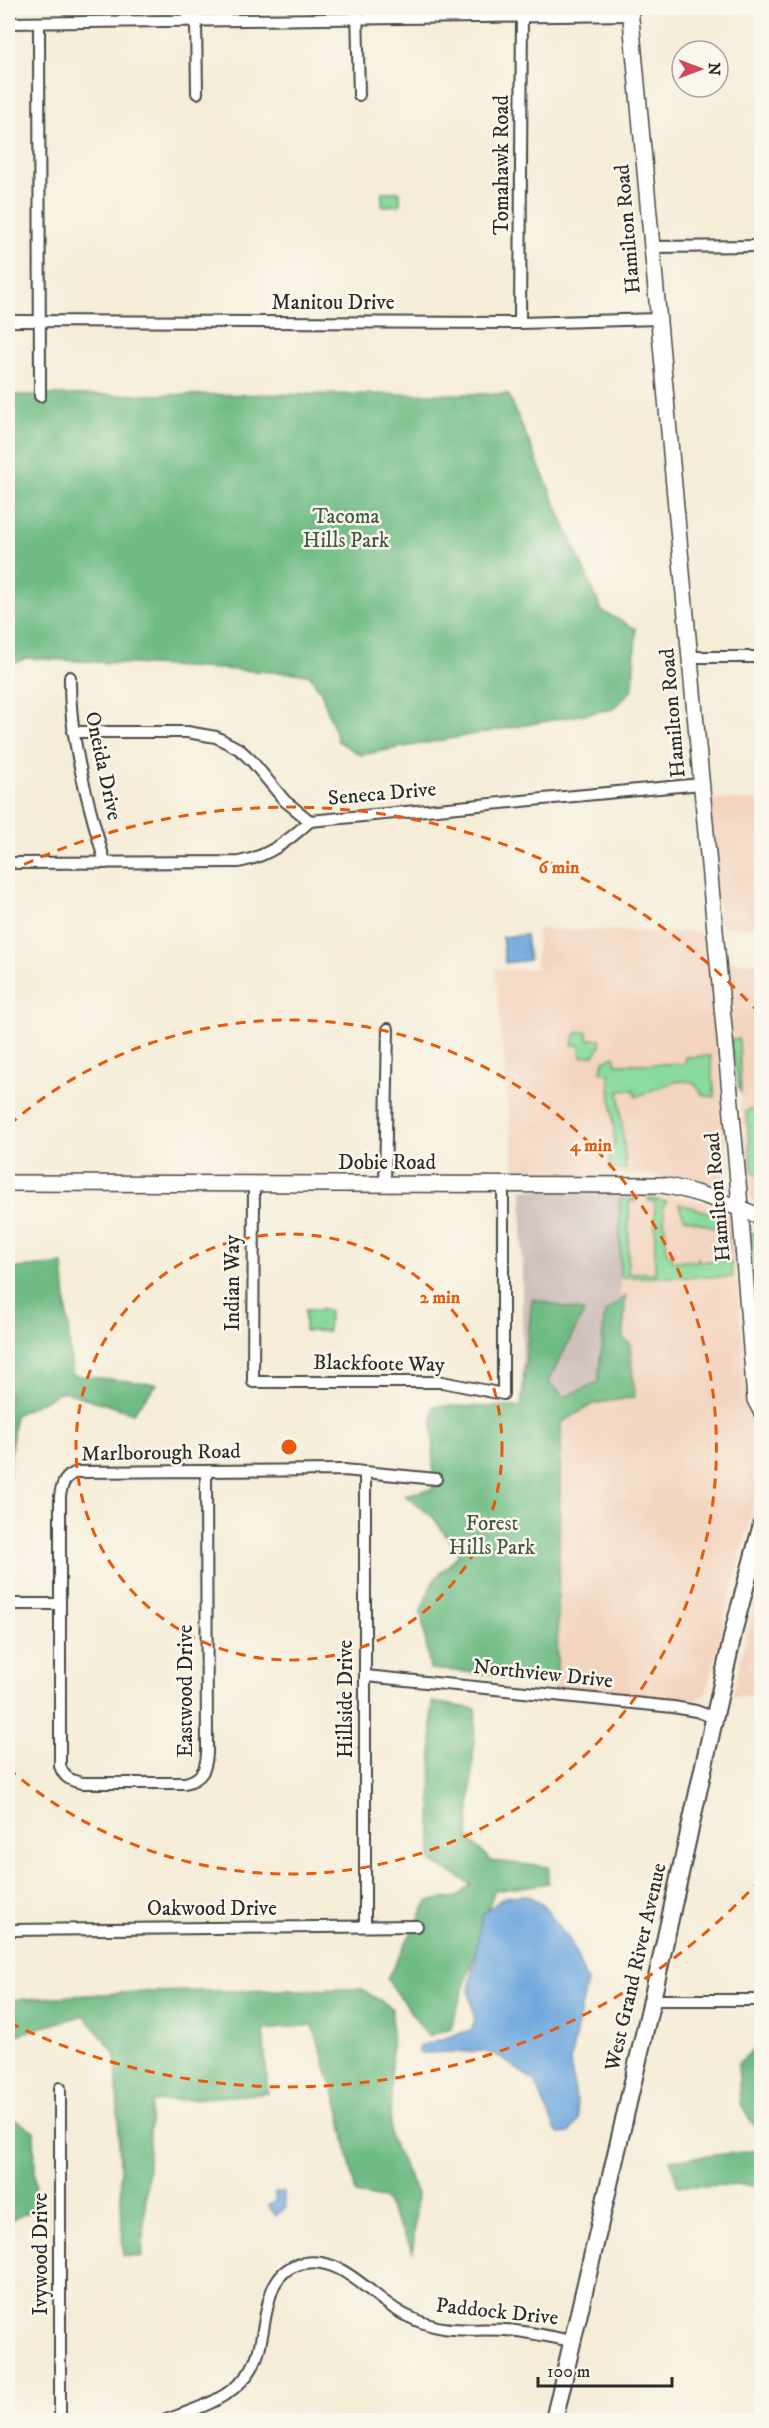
<svg xmlns="http://www.w3.org/2000/svg" width="769" height="2428" viewBox="0 0 769 2428" font-family="'IM FELL DW Pica',serif">
<style>
.built{fill:#f3d4bf}
.industrial{fill:#cfc0bb}
.green{fill:#89db9c;stroke:#5a8364;stroke-width:1.5}
.forest{fill:#6ebb84;stroke:#4c7358;stroke-width:1.5}
.water{fill:#6fa8de;stroke:#4d6a84;stroke-width:1.5}
.lines{fill:none;stroke-linecap:round;stroke-linejoin:round}
.street-casing{stroke:#494845;stroke-width:14}
.secondary-casing{stroke:#494845;stroke-width:18}
.primary-casing{stroke:#494845;stroke-width:20}
.street{stroke:#fff;stroke-width:10}
.secondary{stroke:#fff;stroke-width:15}
.primary{stroke:#fff;stroke-width:16}
.ring{fill:none;stroke:#e8590c;stroke-width:3;stroke-dasharray:10 8}
.labels{text-anchor:middle;dominant-baseline:central;stroke-width:5;stroke-linejoin:round;paint-order:stroke}
.street-label{font-size:21px;fill:#2b2b2b;stroke:#fbf7ec}
.park-label{font-size:21px;fill:#425747;stroke:#fbf7ec}
.centre{fill:#e8590c;stroke:#fbf7ec;stroke-width:3}
.ring-label{font-size:18px;text-anchor:middle;font-weight:bold;fill:#e8590c;stroke:#fbf7ec;stroke-width:5;stroke-linejoin:round;paint-order:stroke}
</style>
<rect width="100%" height="100%" fill="#fbf7ec"/>
<filter id="ink" filterUnits="userSpaceOnUse"><feTurbulence type="fractalNoise" baseFrequency=".0167" numOctaves="2"/><feDisplacementMap in="SourceGraphic" scale="12" xChannelSelector="R" yChannelSelector="G"/><feConvolveMatrix kernelMatrix="1 2 1 2 8 2 1 2 1" color-interpolation-filters="sRGB"/></filter>
<filter id="wash" filterUnits="userSpaceOnUse"><feTurbulence type="fractalNoise" baseFrequency=".008" numOctaves="4" result="noise"/><feDisplacementMap in="SourceGraphic" scale="24" xChannelSelector="R" yChannelSelector="G"/><feGaussianBlur stdDeviation="1.35" result="paint"/><feColorMatrix in="noise" values="0 0 0 0 0 0 0 0 0 0 0 0 0 0 0 0 0 1.4 0 .05"/><feComposite in="paint" operator="in"/></filter>
<g filter="url(#wash)">
<rect width="100%" height="100%" fill="#f5edd8"/>
<g class="built">
<path d="M707,799L761,800V927L719,926Z"/>
<path d="M537,929L710,932L728,1172L727,1179L722,1185L711,1187L682,1179L643,1175L515,1180L495,969H536Z"/>
<path d="M723,962H761V1208L754,1203L749,1195L739,1088L730,1039Z"/>
<path d="M620,1192L670,1195L694,1200L726,1211L731,1215L733,1225L749,1413L751,1419L762,1423L761,1477L706,1693L695,1702L545,1687V1400L620,1399Z"/>
<path d="M761,1575V1696H732Z"/>
</g>
<path class="industrial" d="M522,1189L620,1192V1399L522,1400Z"/>
<g class="green">
<path d="M382,192H400V205L382,206Z"/>
<path d="M579,1032H587L588,1039H600V1047L594,1055L581,1057L580,1045H572L575,1035Z"/>
<path d="M730,1039H739L741,1093L739,1088Z"/>
<path d="M614,1056L616,1064H685V1057L710,1056L715,1097L703,1095C700,1091 698,1086 693,1083C681,1075 650,1092 636,1097L634,1090L619,1091L626,1169H610L609,1146L615,1143L609,1073H602L601,1068L604,1061Z"/>
<path d="M754,1109L761,1114V1180L752,1169L746,1111Z"/>
<path d="M648,1198L667,1202L663,1206L667,1254H672V1261H698V1258L700,1261H730L733,1277H620V1199H636V1201L629,1202L628,1273H655V1202L649,1201Z"/>
<path d="M679,1204L708,1212L724,1219L729,1250L719,1248L717,1228L684,1218Z"/>
<path d="M759,1232L762,1233V1280L760,1286L761,1287V1324L759,1321L751,1233Z"/>
<path d="M305,1310H329L328,1331H305Z"/>
</g>
<g class="forest">
<path d="M508,394L602,611L636,629L633,689L613,709L360,755L338,741L321,692L309,674L26,658L8,666V672V395Z"/>
<path d="M63,1264L72,1375L157,1384L133,1413L63,1391L15,1415L8,1483V1269Z"/>
<path d="M625,1296L624,1339L630,1344L635,1397L593,1404L561,1423L557,1679L430,1669L421,1611L433,1581L459,1554L433,1517L404,1495L433,1489V1406L521,1407L532,1299L584,1312L548,1382L565,1397L598,1382L605,1313Z"/>
<path d="M432,1702L476,1709L468,1838L491,1861L549,1867L548,1883L494,1891L451,2028L428,2036L387,1979L428,1901L458,1897L471,1884L431,1861Z"/>
<path d="M362,1989L392,2009L390,2137L417,2194L413,2251L384,2199L356,2194L339,2108L313,2025L263,2030L268,2093L152,2102L142,2257L123,2256L116,2054L84,2015L9,2037L8,2042V2000L137,1992Z"/>
<path d="M761,2044V2137L740,2103L738,2063Z"/>
<path d="M8,2116L34,2131L36,2208L8,2222Z"/>
<path d="M761,2150V2185L678,2186L670,2160Z"/>
</g>
<g class="water">
<path d="M526,935L529,960L505,963L502,937Z"/>
<path d="M526,1895L541,1903L571,1942L587,1982L570,2061L579,2120L569,2133L559,2134L556,2131L534,2081L495,2054L480,2051L422,2053L418,2051L419,2046L471,2030L475,2020L469,1992L482,1915L504,1897Z"/>
<path d="M275,2192H283L286,2207L276,2216L268,2206L275,2201Z"/>
</g>
</g>
<g filter="url(#ink)">
<g class="lines">
<g class="street-casing">
<g id="street">
<path d="M183,8L196,21L197,93"/>
<path d="M357,8L359,95"/>
<path d="M8,23L630,15"/>
<path d="M39,23L40,396"/>
<path d="M651,247L762,246"/>
<path d="M8,321L520,323L658,319"/>
<path d="M520,323L522,8"/>
<path d="M689,657H762"/>
<path d="M70,677C69,741 88,801 105,863"/>
<path d="M73,732H187L216,737L239,749L251,760L285,801L310,821"/>
<path d="M8,863L239,862C269,856 288,841 310,821L701,784"/>
<path d="M254,1184L253,1382H442L503,1394V1185"/>
<path d="M385,1184L388,1029"/>
<path d="M206,1471L207,1753C206,1770 202,1779 185,1783H83C71,1781 64,1778 60,1766V1496C62,1484 65,1475 78,1472L344,1470L436,1479"/>
<path d="M8,1604H60"/>
<path d="M366,1676L673,1707L696,1711L715,1718"/>
<path d="M365,1926V1472"/>
<path d="M8,1930L417,1926"/>
<path d="M652,2000H762"/>
<path d="M60,2420V2088"/>
<path d="M166,2420C196,2409 228,2400 248,2374C273,2342 254,2270 305,2263C344,2256 373,2300 407,2316C446,2335 464,2328 505,2330C527,2331 550,2337 572,2341"/>
</g>
</g>
<g class="secondary-casing">
<g id="secondary">
<path d="M630,8L737,1169L755,1400L762,1413"/>
<path d="M8,1183L662,1185C697,1191 728,1204 762,1217"/>
</g>
</g>
<g class="primary-casing">
<path id="primary" d="M554,2420L652,2000L735,1625L762,1524"/>
</g>
<use href="#street" class="street"/>
<use href="#secondary" class="secondary"/>
<use href="#primary" class="primary"/>
</g>
</g>
<g class="ring">
<circle cx="289" cy="1447" r="213"/>
<path d="M9 1125A427 427 0 1 1 9 1769"/>
<path d="M761 1879A640 640 0 0 1 8 2022M8 872A640 640 0 0 1 761 1015"/>
</g>
<g class="labels">
<g class="street-label">
<text transform="translate(502 165) rotate(-90)">Tomahawk Road</text>
<text transform="translate(628 229) rotate(-95)">Hamilton Road</text>
<text x="333" y="303">Manitou Drive</text>
<text transform="translate(673 713) rotate(-95)">Hamilton Road</text>
<text transform="translate(103 766) rotate(78)">Oneida Drive</text>
<text transform="translate(382 794) rotate(-5)">Seneca Drive</text>
<text x="387" y="1163">Dobie Road</text>
<text transform="translate(718 1197) rotate(-95)">Hamilton Road</text>
<text transform="translate(233 1283) rotate(-90)">Indian Way</text>
<text transform="translate(379 1364) rotate(1)">Blackfoote Way</text>
<text transform="translate(161 1453) rotate(-1)">Marlborough Road</text>
<text transform="translate(543 1674) rotate(6)">Northview Drive</text>
<text transform="translate(186 1691) rotate(-90)">Eastwood Drive</text>
<text transform="translate(346 1699) rotate(-90)">Hillside Drive</text>
<text x="212" y="1909">Oakwood Drive</text>
<text transform="translate(636 1967) rotate(-77)">West Grand River Avenue</text>
<text transform="translate(41 2254) rotate(-90)">Ivywood Drive</text>
<text transform="translate(497 2312) rotate(6)">Paddock Drive</text>
</g>
<g class="park-label">
<text x="346" y="517">Tacoma<tspan x="346" dy="24">Hills Park</tspan></text>
<text x="492" y="1524">Forest<tspan x="492" dy="24">Hills Park</tspan></text>
</g>
</g>
<circle cx="289" cy="1447" r="9" class="centre"/>
<g class="ring-label">
<text x="559" y="873">6 min</text>
<text x="591" y="1151">4 min</text>
<text x="440" y="1303">2 min</text>
</g>
<rect width="769" height="2428" fill="none" stroke="#fbf7ec" stroke-width="30"/>
<g transform="translate(700 69) rotate(90)"><circle r="28" fill="#fbf7ec" stroke="#a8a59f" stroke-width="1.5"/>
<path d="M0-4.5L10 22L0 15L-10 22Z" fill="#d1495b"/>
<text y="-9" font-size="16" font-weight="bold" text-anchor="middle" fill="#2b2b2b">N</text>
</g>
<path d="M538 2377v9h134v-9" fill="none" stroke="#2b2b2b" stroke-width="3"/>
<text x="547" y="2377" font-size="18" fill="#2b2b2b" stroke="#fbf7ec" stroke-width="4.5" paint-order="stroke">100 m</text>
</svg>
